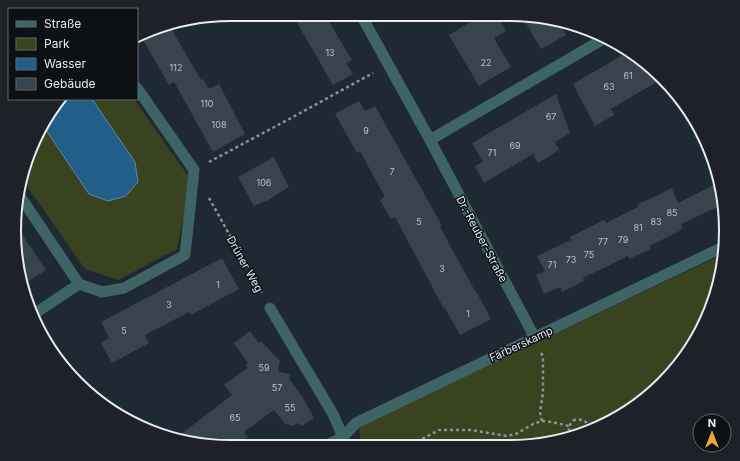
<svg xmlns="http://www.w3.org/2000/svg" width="740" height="461" viewBox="0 0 740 461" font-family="Inter,sans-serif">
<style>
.green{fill:#3a4320}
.water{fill:#215f8a;stroke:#5c89a9}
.building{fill:#38434e}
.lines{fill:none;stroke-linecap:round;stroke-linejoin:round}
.path{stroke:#8b949c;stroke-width:2.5;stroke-dasharray:3 3;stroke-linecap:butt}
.minor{stroke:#3f6465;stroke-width:11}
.labels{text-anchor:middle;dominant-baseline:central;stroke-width:3;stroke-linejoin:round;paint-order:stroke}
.number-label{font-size:9px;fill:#b9c1c9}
.street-label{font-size:11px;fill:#e4ebf2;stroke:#0d1116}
.rim{fill:none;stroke:#e4ebf2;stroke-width:2}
</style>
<rect width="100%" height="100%" fill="#1f2934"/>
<g class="green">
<path d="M59,99H134L188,176L184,214L177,249L118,280L85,269L22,179L26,161Z"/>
<path d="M721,255L719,287L681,362L618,418L566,440L524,447L361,446L359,427Z"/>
</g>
<path class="water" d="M59,99H92L135,162L138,182L126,196L108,201L89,194L44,127Z"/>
<g class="building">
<path d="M292,14L325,15L352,60L346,63L353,74L333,85Z"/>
<path d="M482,15L497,16L506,31L494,38L511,67L479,86L449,35Z"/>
<path d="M522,16H538L558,21L566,35L541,49Z"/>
<path d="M169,25L201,80L203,79L209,89L219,84L245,134L213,152L174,82L169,85L143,40Z"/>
<path d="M629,51L641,59L660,80L611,109L614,115L595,126L573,84Z"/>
<path d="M556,94L570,133L555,142L559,150L538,163L533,154L484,183L475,166L483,162L472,143Z"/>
<path d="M359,101L365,111L375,106L431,206L442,226L440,227L475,291H476L491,319L460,335L445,308L444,309L395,217L391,219L380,200L385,197L360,151L357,153L335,114Z"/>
<path d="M274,157L289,187L270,199L254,206L238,177Z"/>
<path d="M718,183L724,204L681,224L683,229L650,246L651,249L629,259L628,256L583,278L584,281L562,292L560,287L544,294L536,275L545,271L537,256L571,240L570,237L604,220L606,223L638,207L637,205L672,188L678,203Z"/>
<path d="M15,224L46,270L21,286L14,230Z"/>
<path d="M222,258L239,289L191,315L189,312L145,335L149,343L112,363L101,343L109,338L101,322Z"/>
<path d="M250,331L259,343L261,341L280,361L278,372L290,374L289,379L302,396L314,418L302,426L297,423L293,426L285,424L274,410L244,432L248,437L237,445H202L176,438L232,395L224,385L247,368L246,365L248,363L234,343Z"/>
</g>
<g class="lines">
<g class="path">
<path d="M209,162L293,117L373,73"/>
<path d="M209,198L262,293"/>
<path d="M541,353L543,356V393L540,412L542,421"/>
<path d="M572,437C567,429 568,426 574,420C583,419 587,420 590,430"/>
<path d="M413,446L416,442L439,430H471L506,436L516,434L533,424L542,421L552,422L569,426"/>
</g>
<g class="minor">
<path d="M361,15L430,140L535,338"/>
<path d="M430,140L605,38"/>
<path d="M20,196L79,284"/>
<path d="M79,284L102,292L124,288L185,255L194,170L137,88"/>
<path d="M270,308L333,414L343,437L345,446"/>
<path d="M34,314L79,284"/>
<path d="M325,446L343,437L356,423L721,248"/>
</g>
</g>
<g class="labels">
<g class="number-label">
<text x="330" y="52">13</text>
<text x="486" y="62">22</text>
<text x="176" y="67">112</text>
<text x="628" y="75">61</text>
<text x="609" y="86">63</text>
<text x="207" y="103">110</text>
<text x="551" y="116">67</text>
<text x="219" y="124">108</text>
<text x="366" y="130">9</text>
<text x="515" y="145">69</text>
<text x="492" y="152">71</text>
<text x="392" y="171">7</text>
<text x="264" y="182">106</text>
<text x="672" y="212">85</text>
<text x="419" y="221">5</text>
<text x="656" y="221">83</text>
<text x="638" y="227">81</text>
<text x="623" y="239">79</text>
<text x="603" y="241">77</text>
<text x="589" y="254">75</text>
<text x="571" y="259">73</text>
<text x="552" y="264">71</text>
<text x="442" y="268">3</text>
<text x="218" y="284">1</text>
<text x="169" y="304">3</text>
<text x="468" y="313">1</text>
<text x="124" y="330">5</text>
<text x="264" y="367">59</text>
<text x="277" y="387">57</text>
<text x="290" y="407">55</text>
<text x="235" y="417">65</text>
</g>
<g class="street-label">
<text transform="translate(482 239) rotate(62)">Dr.-Reuber-Straße</text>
<text transform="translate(245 264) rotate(61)">Drüner Weg</text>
<text transform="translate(521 344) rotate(-25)">Färberskamp</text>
</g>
</g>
<path d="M0 0H740V461H0ZM230 21H510A209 209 0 0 1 719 230V231A209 209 0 0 1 510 440H230A209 209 0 0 1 21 231V230A209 209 0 0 1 230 21Z" fill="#1e2228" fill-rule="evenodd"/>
<path class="rim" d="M230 21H510A209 209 0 0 1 719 230V231A209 209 0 0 1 510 440H230A209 209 0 0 1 21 231V230A209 209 0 0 1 230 21Z"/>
<rect x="8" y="8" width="130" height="92" fill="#0d1116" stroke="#63686e"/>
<rect x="16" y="21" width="20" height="6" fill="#3f6465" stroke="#63686e"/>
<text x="44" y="28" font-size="12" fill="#e4ebf2">Straße</text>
<rect x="16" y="38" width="20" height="12" fill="#3a4320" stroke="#63686e"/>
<text x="44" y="48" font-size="12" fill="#e4ebf2">Park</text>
<rect x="16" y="58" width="20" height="12" fill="#215f8a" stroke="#63686e"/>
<text x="44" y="68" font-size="12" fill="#e4ebf2">Wasser</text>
<rect x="16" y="78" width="20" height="12" fill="#38434e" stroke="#63686e"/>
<text x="44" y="88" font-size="12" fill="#e4ebf2">Gebäude</text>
<g transform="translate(712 433)"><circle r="19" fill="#0d1116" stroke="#63686e"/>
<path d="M0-3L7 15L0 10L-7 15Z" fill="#efa73d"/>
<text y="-6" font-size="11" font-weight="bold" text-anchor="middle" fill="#e4ebf2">N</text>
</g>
</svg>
